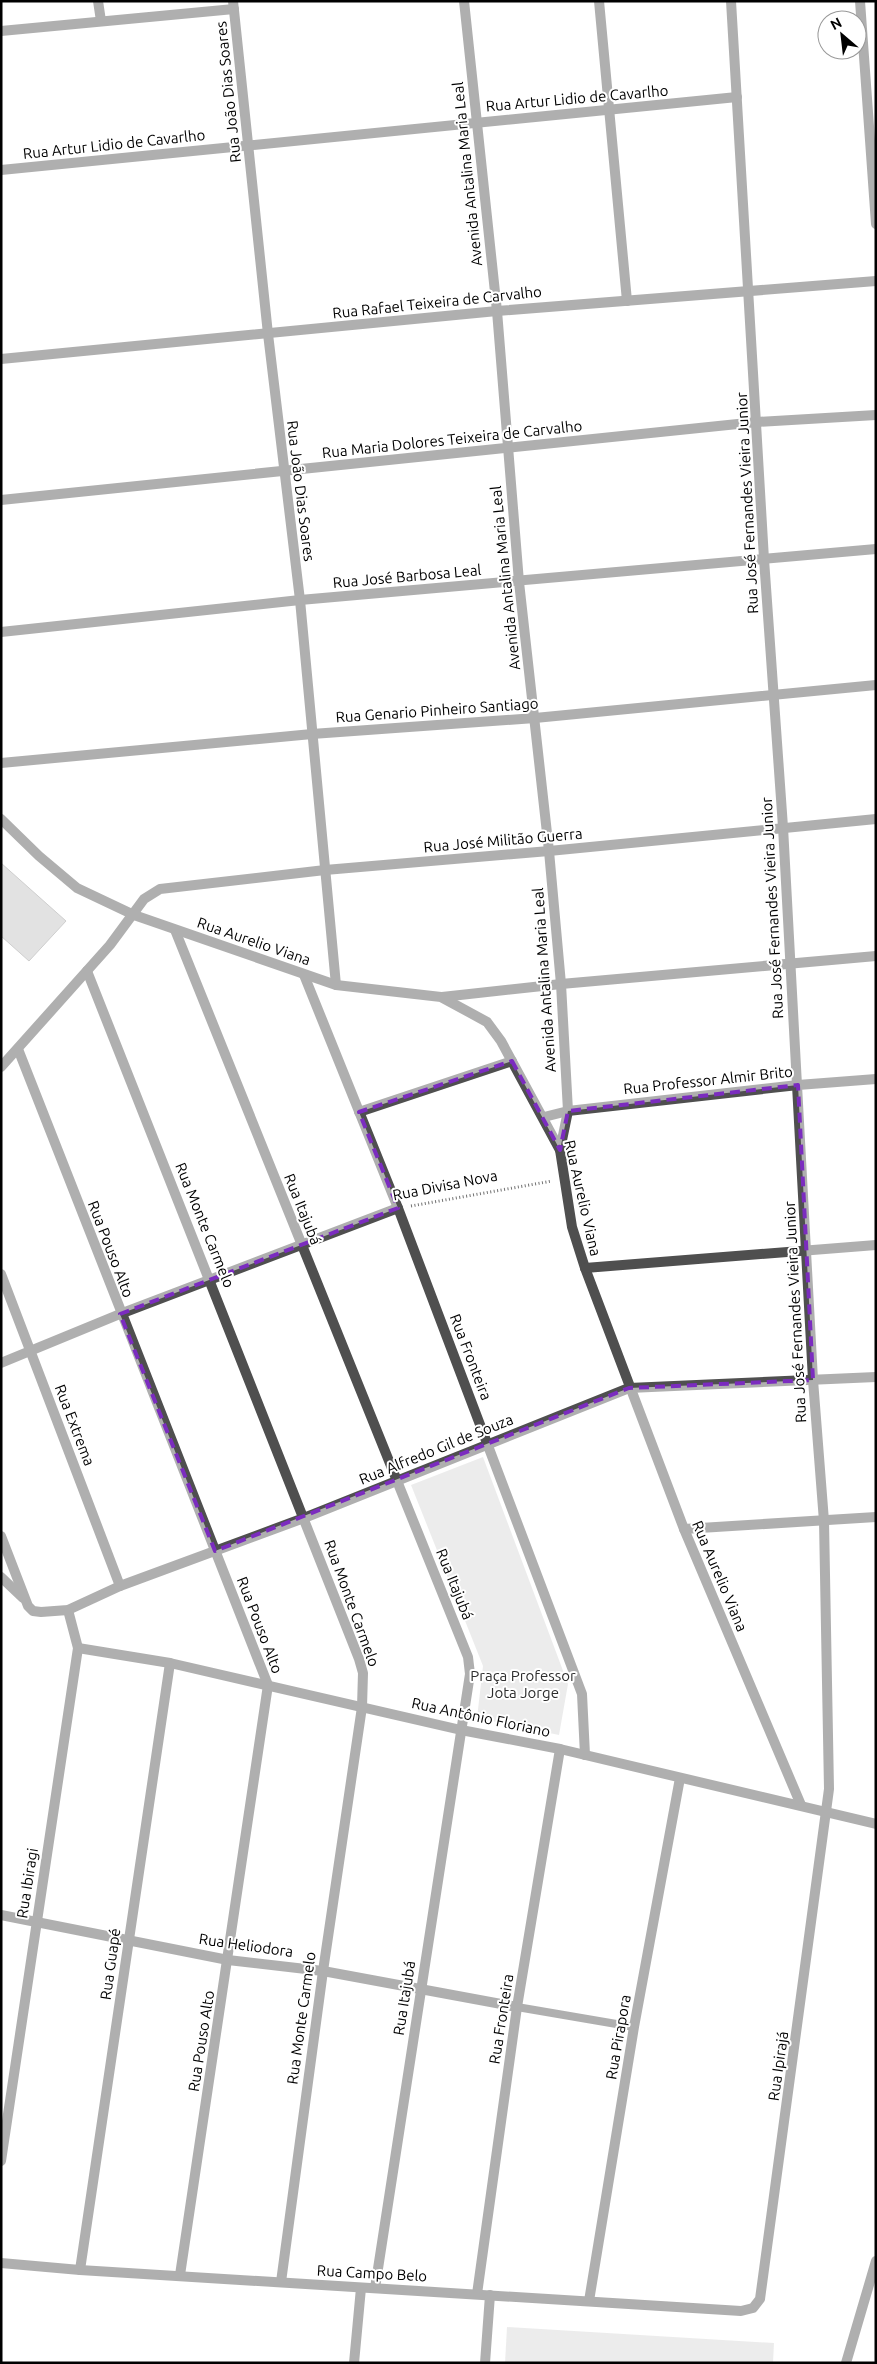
<svg xmlns="http://www.w3.org/2000/svg" width="877" height="2364" viewBox="0 0 877 2364" font-family="Ubuntu,sans-serif">
<style>
.green{fill:#d6d6d6}
.building{fill:#bfbfbf;stroke:#939393}
.lines{fill:none;stroke-linecap:round;stroke-linejoin:round}
.path{stroke:#717171;stroke-width:3;stroke-dasharray:1 2.5;stroke-linecap:butt}
.lane{stroke:#4f4f4f;stroke-width:8}
.street{stroke:#4f4f4f;stroke-width:10}
.marked{fill:none;stroke:#7b2cbf;stroke-width:4;stroke-dasharray:10 6;stroke-linejoin:round}
.labels{text-anchor:middle;dominant-baseline:central;stroke-width:4;stroke-linejoin:round;paint-order:stroke}
.street-label{font-size:15px;fill:#000;stroke:#fff}
.park-label{font-size:15px;fill:#2d2d2d;stroke:#fff}
</style>
<rect width="100%" height="100%" fill="#fff"/>
<g class="green">
<path d="M483,1457L568,1684L559,1735L477,1718L483,1666L411,1485Z"/>
<path d="M507,2327L774,2343L773,2363H505Z"/>
</g>
<path class="building" d="M1,863L66,921L29,961L1,936Z"/>
<g class="lines">
<path class="path" d="M411,1206L552,1181"/>
<path class="lane" d="M517,2007L634,2027"/>
<g class="street">
<path d="M98,1L101,21"/>
<path d="M233,1L268,334L300,600L336,985"/>
<path d="M464,1L497,311L519,582L549,851L561,984L568,1111L560,1150"/>
<path d="M599,1L627,301"/>
<path d="M860,1L876,224"/>
<path d="M1,31L234,9"/>
<path d="M1,170L737,97"/>
<path d="M1,359L497,311L876,281"/>
<path d="M1,500L757,422L876,415"/>
<path d="M1,632L300,600L876,549"/>
<path d="M1,763L312,734L535,718L876,685"/>
<path d="M1,819L39,856L77,888L134,915L336,985L441,997L487,1022L501,1041L560,1150L572,1227L585,1268L684,1529L801,1805"/>
<path d="M175,930L468,1657L470,1674L375,2288"/>
<path d="M87,971L359,1659L363,1673L362,1707L323,1971L281,2282"/>
<path d="M304,975L398,1208L582,1694L585,1755"/>
<path d="M442,997L561,984L876,956"/>
<path d="M18,1049L268,1685L180,2275"/>
<path d="M1,1067L110,945L144,899L160,889L325,870L549,851L876,819"/>
<path d="M359,1112L512,1061"/>
<path d="M544,1117L568,1111L798,1085L876,1079"/>
<path d="M585,1268L876,1245"/>
<path d="M1,1274L120,1586"/>
<path d="M1,1363L120,1314L398,1208"/>
<path d="M684,1529L876,1517"/>
<path d="M1,1536L28,1606L33,1611L41,1612L68,1610L120,1586L304,1518L629,1388L876,1377"/>
<path d="M1,1577L23,1598"/>
<path d="M78,1648L170,1663L461,1730L560,1749L876,1824"/>
<path d="M1,1915L228,1960L323,1971L517,2007"/>
<path d="M1,2161L78,1648L68,1610"/>
<path d="M1,2263L80,2270L741,2311L753,2308L760,2299L829,1789L824,1521L813,1380L783,827L764,559L731,1"/>
<path d="M80,2270L170,1663"/>
<path d="M477,2294L517,2007L560,1749"/>
<path d="M589,2301L634,2027L680,1778"/>
<path d="M354,2363L361,2288"/>
<path d="M485,2363L490,2295"/>
<path d="M846,2363L876,2261"/>
</g>
</g>
<path d="M0 0H877V2364H0ZM512,1061L560,1150L568,1111L798,1085L813,1380L629,1388L215,1551L120,1314L398,1208L359,1112Z" fill="#fff" fill-opacity=".55" fill-rule="evenodd"/>
<path class="marked" d="M512,1061L560,1150L568,1111L798,1085L813,1380L629,1388L215,1551L120,1314L398,1208L359,1112Z"/>
<g class="labels">
<g class="street-label">
<text transform="translate(228 92) rotate(-96)">Rua João Dias Soares</text>
<text transform="translate(577 98) rotate(-5)">Rua Artur Lidio de Cavarlho</text>
<text transform="translate(114 144) rotate(-6)">Rua Artur Lidio de Cavarlho</text>
<text transform="translate(467 174) rotate(-96)">Avenida Antalina Maria Leal</text>
<text transform="translate(437 302) rotate(-6)">Rua Rafael Teixeira de Carvalho</text>
<text transform="translate(452 439) rotate(-6)">Rua Maria Dolores Teixeira de Carvalho</text>
<text transform="translate(301 491) rotate(83)">Rua João Dias Soares</text>
<text transform="translate(747 503) rotate(-93)">Rua José Fernandes Vieira Junior</text>
<text transform="translate(407 576) rotate(-5)">Rua José Barbosa Leal</text>
<text transform="translate(505 578) rotate(-96)">Avenida Antalina Maria Leal</text>
<text transform="translate(437 710) rotate(-4)">Rua Genario Pinheiro Santiago</text>
<text transform="translate(503 840) rotate(-5)">Rua José Militão Guerra</text>
<text transform="translate(772 908) rotate(-93)">Rua José Fernandes Vieira Junior</text>
<text transform="translate(254 941) rotate(19)">Rua Aurelio Viana</text>
<text transform="translate(544 980) rotate(-94)">Avenida Antalina Maria Leal</text>
<text transform="translate(708 1080) rotate(-6)">Rua Professor Almir Brito</text>
<text transform="translate(445 1185) rotate(-11)">Rua Divisa Nova</text>
<text transform="translate(583 1198) rotate(77)">Rua Aurelio Viana</text>
<text transform="translate(303 1209) rotate(68)">Rua Itajubá</text>
<text transform="translate(205 1225) rotate(68)">Rua Monte Carmelo</text>
<text transform="translate(111 1249) rotate(69)">Rua Pouso Alto</text>
<text transform="translate(795 1312) rotate(-93)">Rua José Fernandes Vieira Junior</text>
<text transform="translate(471 1357) rotate(69)">Rua Fronteira</text>
<text transform="translate(75 1425) rotate(69)">Rua Extrema</text>
<text transform="translate(436 1449) rotate(-22)">Rua Alfredo Gil de Souza</text>
<text transform="translate(720 1576) rotate(67)">Rua Aurelio Viana</text>
<text transform="translate(455 1584) rotate(68)">Rua Itajubá</text>
<text transform="translate(352 1603) rotate(70)">Rua Monte Carmelo</text>
<text transform="translate(260 1625) rotate(69)">Rua Pouso Alto</text>
<text transform="translate(481 1717) rotate(12)">Rua Antônio Floriano</text>
<text transform="translate(27 1883) rotate(-81)">Rua Ibiragi</text>
<text transform="translate(246 1945) rotate(8)">Rua Heliodora</text>
<text transform="translate(110 1964) rotate(-82)">Rua Guapé</text>
<text transform="translate(404 1998) rotate(-81)">Rua Itajubá</text>
<text transform="translate(301 2018) rotate(-82)">Rua Monte Carmelo</text>
<text transform="translate(501 2019) rotate(-81)">Rua Fronteira</text>
<text transform="translate(618 2037) rotate(-80)">Rua Pirapora</text>
<text transform="translate(201 2041) rotate(-81)">Rua Pouso Alto</text>
<text transform="translate(778 2066) rotate(-82)">Rua Ipirajá</text>
<text transform="translate(372 2273) rotate(3)">Rua Campo Belo</text>
</g>
<g class="park-label">
<text x="523" y="1675">Praça Professor<tspan x="523" dy="17">Jota Jorge</tspan></text>
</g>
</g>
<rect width="877" height="2364" fill="none" stroke="#000000" stroke-width="5"/>
<g transform="translate(842 35) rotate(332)"><circle r="24" fill="#ffffff" stroke="#999999"/>
<path d="M0-4L9 19L0 12L-9 19Z" fill="#000000"/>
<text y="-8" font-size="14" font-weight="bold" text-anchor="middle" fill="#000000">N</text>
</g>
</svg>
